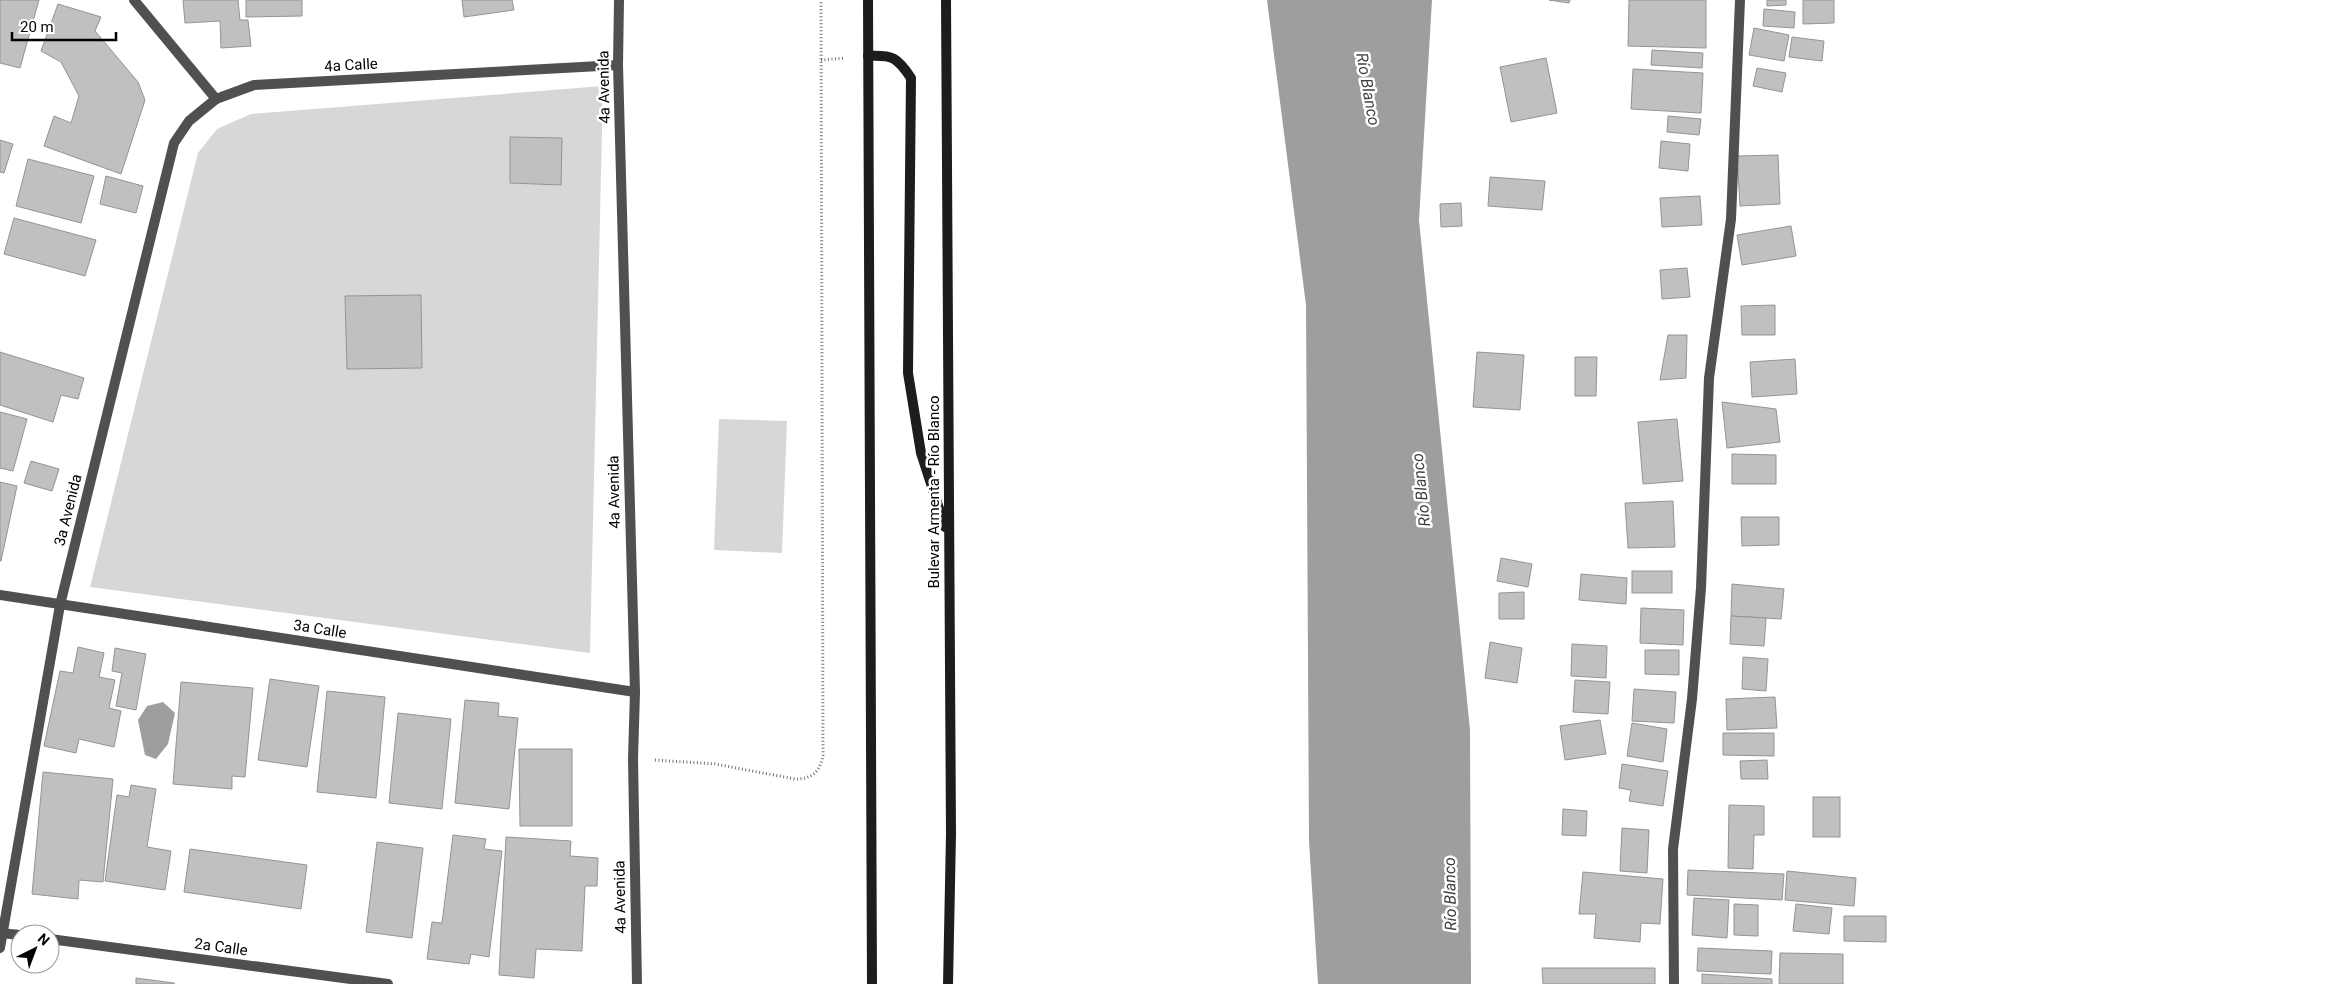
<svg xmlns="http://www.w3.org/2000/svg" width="2338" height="984" viewBox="0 0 2338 984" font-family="Roboto,sans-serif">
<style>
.green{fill:#d7d7d7}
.water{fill:#9e9e9e}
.building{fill:#c0c0c0;stroke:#949494}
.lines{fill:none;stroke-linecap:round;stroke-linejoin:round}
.path{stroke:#727272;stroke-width:3;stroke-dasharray:1 2.5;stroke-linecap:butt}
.street{stroke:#505050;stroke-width:10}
.secondary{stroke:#1d1d1d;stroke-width:10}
.labels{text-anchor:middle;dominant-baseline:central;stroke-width:5;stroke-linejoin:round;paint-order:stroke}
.street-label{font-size:15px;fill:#000;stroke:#fff}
.water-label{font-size:16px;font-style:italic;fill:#3f3f3f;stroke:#fff}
</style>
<rect width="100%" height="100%" fill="#fff"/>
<g class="green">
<path d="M603,86L590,653L90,587L198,153L217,129L251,114Z"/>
<path d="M719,419L787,421L782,553L714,550Z"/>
</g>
<g class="water">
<path d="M1267,0H1432L1419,220L1470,730L1471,984H1318L1309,841L1306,305Z"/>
<path d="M163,702L175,713L168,744L156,759L145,755L138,720L147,706Z"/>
</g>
<g class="building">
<path d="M0,0H39L20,68L0,63Z"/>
<path d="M183,0H238L240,20H248L251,46L221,48L220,21L185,23Z"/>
<path d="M246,0H302V16L246,17Z"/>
<path d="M462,0H512L514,10L464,17Z"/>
<path d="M1549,0H1570L1569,3Z"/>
<path d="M1629,0H1706V48L1628,46Z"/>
<path d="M1767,0H1786V5L1767,6Z"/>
<path d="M1803,0H1834V23L1803,24Z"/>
<path d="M58,4L101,17L95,31L138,82L145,100L121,174L44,146L54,116L71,123L79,96L61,62L41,51Z"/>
<path d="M1764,9L1795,12L1794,28L1763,26Z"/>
<path d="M1754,28L1789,35L1784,61L1749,55Z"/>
<path d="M1792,37L1824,41L1822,61L1789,57Z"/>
<path d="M1652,50L1703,53L1702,68L1651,65Z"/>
<path d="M1546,58L1557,113L1511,122L1500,67Z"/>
<path d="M1757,68L1786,73L1782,92L1753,86Z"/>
<path d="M1633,69L1703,73L1701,113L1631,109Z"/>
<path d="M1668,116L1701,119L1699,135L1667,132Z"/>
<path d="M510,137L562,138L561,185L510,183Z"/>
<path d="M0,140L13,144L4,173L0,172Z"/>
<path d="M1661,141L1690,144L1688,171L1659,168Z"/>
<path d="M1778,155L1780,204L1740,206L1737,156Z"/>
<path d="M28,159L94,176L81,223L16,206Z"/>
<path d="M106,176L143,186L136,213L100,204Z"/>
<path d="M1490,177L1545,181L1542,210L1488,206Z"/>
<path d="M1700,196L1702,225L1662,227L1660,198Z"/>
<path d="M1461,203L1462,226L1441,227L1440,204Z"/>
<path d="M14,218L96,240L85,276L4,254Z"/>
<path d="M1791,226L1796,256L1742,265L1737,235Z"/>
<path d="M1687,268L1690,297L1662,299L1660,270Z"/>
<path d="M421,295L422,368L347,369L345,296Z"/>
<path d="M1775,305V335H1742L1741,306Z"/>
<path d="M1668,335H1687L1686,378L1660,380Z"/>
<path d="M0,352L84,378L78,399L61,395L53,422L0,405Z"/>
<path d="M1477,352L1524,355L1520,410L1473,407Z"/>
<path d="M1575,357H1597L1596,396H1575Z"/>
<path d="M1795,359L1797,394L1752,397L1750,362Z"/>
<path d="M1722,402L1776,409L1780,442L1727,448Z"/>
<path d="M0,412L27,419L13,471L0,468Z"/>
<path d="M1677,419L1683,481L1643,484L1638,422Z"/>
<path d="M1732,454L1776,455V484H1732Z"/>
<path d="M31,461L59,469L52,491L24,483Z"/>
<path d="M0,482L17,486L1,561H0Z"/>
<path d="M1673,501L1675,547L1628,548L1625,503Z"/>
<path d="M1741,517H1779V545L1742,546Z"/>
<path d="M1501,558L1532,564L1528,587L1497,581Z"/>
<rect x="1632" y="571" width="40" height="22"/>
<path d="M1581,574L1627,578L1626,604L1579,600Z"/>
<path d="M1732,584L1784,589L1781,619L1731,616Z"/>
<path d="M1524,592V619H1499V593Z"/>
<path d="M1641,608L1684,610L1683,645L1640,643Z"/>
<path d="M1731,616L1766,618L1764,646L1730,644Z"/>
<path d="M1490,642L1522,648L1517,683L1485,678Z"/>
<path d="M1572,644L1607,646L1606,678L1571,676Z"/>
<path d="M78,647L104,653L99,677L115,680L109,708L121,711L114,747L79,739L76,753L44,746L60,671L73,673Z"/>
<path d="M115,648L146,654L136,710L116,706L122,673L112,671Z"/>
<path d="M1645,650H1679V675L1645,674Z"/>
<path d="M1743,657L1768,659L1766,691L1742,689Z"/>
<path d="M270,679L319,686L307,767L258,760Z"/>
<path d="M1575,680L1610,682L1608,714L1573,712Z"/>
<path d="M181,682L253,688L245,777L232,776V789L173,784Z"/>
<path d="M1634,689L1676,692L1674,723L1632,721Z"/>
<path d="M327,691L385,697L376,798L317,792Z"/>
<path d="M1775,697L1777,728L1727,730L1726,699Z"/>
<path d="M465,700L499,703L498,716L518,718L509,809L455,803Z"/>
<path d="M398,713L451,719L442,809L389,803Z"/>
<path d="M1600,720L1606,754L1565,760L1560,726Z"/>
<path d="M1632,723L1667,729L1663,762L1627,756Z"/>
<path d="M1723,733H1774V756L1723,755Z"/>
<path d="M519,749H572V826H520Z"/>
<path d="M1767,760L1768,779H1741L1740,761Z"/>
<path d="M1622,764L1668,771L1663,806L1629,801L1631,790L1619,788Z"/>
<path d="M43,772L113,779L103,882L79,880L78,899L32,894Z"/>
<path d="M131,785L156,789L147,847L171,851L165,890L105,881L117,795L129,797Z"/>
<rect x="1813" y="797" width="27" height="40"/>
<path d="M1729,805L1764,806V835H1754L1753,869L1728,868Z"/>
<path d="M1563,809L1587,811L1586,836L1562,835Z"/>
<path d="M1622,828L1649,830L1647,873L1620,871Z"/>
<path d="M453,835L486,839L484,849L502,851L489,957L471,954L469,964L427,959L432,922L442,923Z"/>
<path d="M506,837L571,841L570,856L598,858L597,886H585L582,951L536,949L534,978L499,975Z"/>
<path d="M377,842L423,848L412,938L366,932Z"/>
<path d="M190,849L307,865L301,909L184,892Z"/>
<path d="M1688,870L1784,874L1782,900L1687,895Z"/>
<path d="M1787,871L1856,878L1854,906L1785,900Z"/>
<path d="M1583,872L1663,879L1660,924L1641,923L1640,942L1594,938L1596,914H1579Z"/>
<path d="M1694,898L1729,900L1727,938L1692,935Z"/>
<path d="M1734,904L1758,905V936L1734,935Z"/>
<path d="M1796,904L1832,908L1829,934L1793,931Z"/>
<path d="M1844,916H1886V942L1844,941Z"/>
<path d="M1698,948L1772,951L1771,974L1697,971Z"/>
<path d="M1780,953L1843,954V984H1779Z"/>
<path d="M1542,968H1655V984H1543Z"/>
<path d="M1702,974L1772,979V984H1702Z"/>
<path d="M136,978L174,983L175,984H136Z"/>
</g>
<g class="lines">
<g class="path">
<path d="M821,60L845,58"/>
<path d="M655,760L715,764L795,779C812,779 820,772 823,755L821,0"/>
</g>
<g class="street">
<path d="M134,0L216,99L254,85L618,65"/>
<path d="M619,0L618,65L635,692L633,759L637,984"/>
<path d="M0,595L635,692"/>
<path d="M0,933L20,935"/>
<path d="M50,939L388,984"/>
<path d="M0,948L60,605L174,143L189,121L216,99"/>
<path d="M1674,984L1673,849L1692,699L1701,588L1709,378L1731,219L1740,0"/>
</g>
<g class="secondary">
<path d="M868,0L872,984"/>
<path d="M946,0L951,834L948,984"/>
<path d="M868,56C893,55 897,57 911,78L908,373L921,453L945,527"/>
</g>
</g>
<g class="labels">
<g class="street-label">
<text transform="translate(351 65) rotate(-3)">4a Calle</text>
<text transform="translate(604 87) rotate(-91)">4a Avenida</text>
<text transform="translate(614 492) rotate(-91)">4a Avenida</text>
<text transform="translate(934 492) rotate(-90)">Bulevar Armenta - Río Blanco</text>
<text transform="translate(68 510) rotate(-76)">3a Avenida</text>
<text transform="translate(320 629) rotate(9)">3a Calle</text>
<text transform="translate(620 897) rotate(-91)">4a Avenida</text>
<text transform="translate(221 947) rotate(8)">2a Calle</text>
</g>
<g class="water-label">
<text transform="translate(1368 89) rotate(80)">Río Blanco</text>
<text transform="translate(1421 490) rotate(-96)">Río Blanco</text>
<text transform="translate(1450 894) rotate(-91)">Río Blanco</text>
</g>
</g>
<g transform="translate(35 949) rotate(42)"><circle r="24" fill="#ffffff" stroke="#999999"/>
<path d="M0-4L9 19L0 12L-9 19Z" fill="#000000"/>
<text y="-8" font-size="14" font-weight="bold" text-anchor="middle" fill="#000000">N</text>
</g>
<path d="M12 32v8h104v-8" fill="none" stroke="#000000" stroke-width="2.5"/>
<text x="20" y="32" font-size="15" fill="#000000" stroke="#ffffff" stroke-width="4" paint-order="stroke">20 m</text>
</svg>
